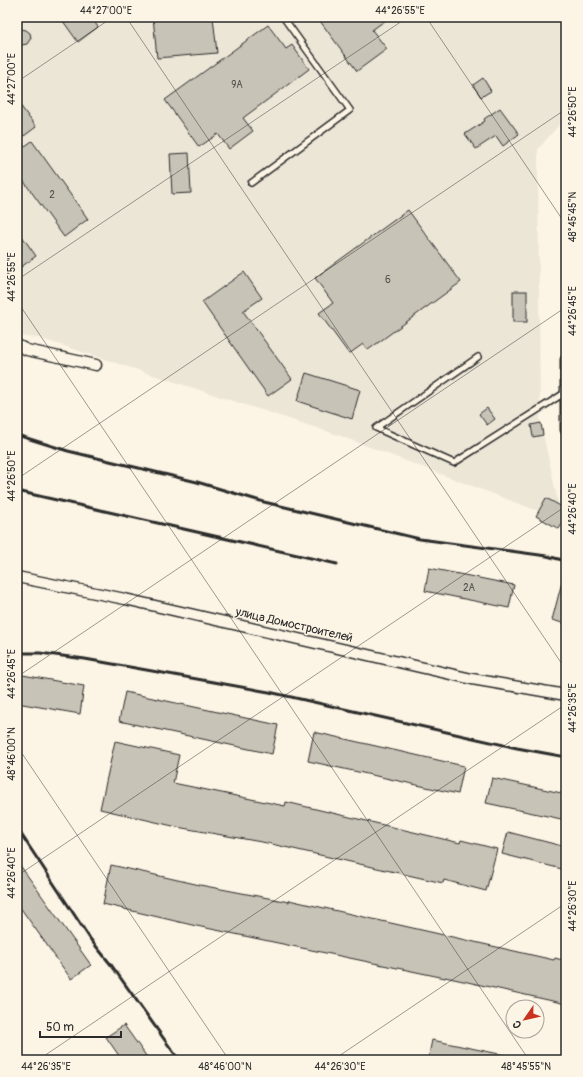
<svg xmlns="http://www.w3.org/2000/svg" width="583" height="1077" viewBox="0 0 583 1077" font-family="Pangolin,sans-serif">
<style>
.built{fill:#ece6d7}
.building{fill:#c8c3b7;stroke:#2b2b2b}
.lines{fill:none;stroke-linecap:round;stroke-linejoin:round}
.lane-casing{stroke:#2b2b2b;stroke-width:8}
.street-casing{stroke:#2b2b2b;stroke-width:13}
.lane{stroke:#fcf5e5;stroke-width:5}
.street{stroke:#fcf5e5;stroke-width:10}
.rail{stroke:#2b2b2b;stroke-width:3}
.ticks{fill:none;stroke:#2b2b2b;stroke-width:1;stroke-opacity:0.45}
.labels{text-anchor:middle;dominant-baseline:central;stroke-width:3;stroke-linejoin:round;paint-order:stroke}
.number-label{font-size:10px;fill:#52514e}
.street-label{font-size:12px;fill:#2b2b2b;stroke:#fcf5e5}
.neatline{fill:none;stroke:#2b2b2b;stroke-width:1.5}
.ticks-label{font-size:10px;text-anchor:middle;fill:#2b2b2b}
</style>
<rect width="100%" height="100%" fill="#fcf5e5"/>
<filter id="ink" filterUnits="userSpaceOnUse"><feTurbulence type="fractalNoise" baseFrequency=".025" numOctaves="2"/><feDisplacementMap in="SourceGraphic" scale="8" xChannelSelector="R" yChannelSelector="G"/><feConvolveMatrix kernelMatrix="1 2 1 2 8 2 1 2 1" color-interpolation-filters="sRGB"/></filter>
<g filter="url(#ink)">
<path class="built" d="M17,17H566V117L538,149L540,420L562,520L335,434L39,338L17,336Z"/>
<g class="building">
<path d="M60,17H91L98,27L78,42Z"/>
<path d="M153,17H213L217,53L157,58Z"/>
<path d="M317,17H390L372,30L387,49L357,71Z"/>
<path d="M268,25L286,49L292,45L309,69L243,118L253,131L229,149L218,134L199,147L165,100Z"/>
<path d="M17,28L26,30L30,33L31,38L27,44L22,45L17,43Z"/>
<path d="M483,78L491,91L481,97L473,85Z"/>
<path d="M17,101L36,127L24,136L17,126Z"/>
<path d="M500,108L519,134L503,146L496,136L476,149L465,134L485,121L484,119Z"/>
<path d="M32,141L88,219L64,237L17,172V152Z"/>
<path d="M189,153L191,193L172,194L170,154Z"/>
<path d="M408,210L461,282L368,350L363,344L349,354L319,313L333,303L315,278Z"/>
<path d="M17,229L36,256L17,270Z"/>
<path d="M244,272L262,298L243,311L292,379L268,396L202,302Z"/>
<rect x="513" y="291" width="14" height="31"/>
<path d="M306,373L360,390L352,419L297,401Z"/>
<path d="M487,408L495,419L487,425L479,414Z"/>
<path d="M541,423L543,435L533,437L531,425Z"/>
<path d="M546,498L566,509V517L559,529L536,516Z"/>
<path d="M429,568L514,585L509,608L425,591Z"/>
<path d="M563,578H566V624L552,620Z"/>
<path d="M17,674L84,686L80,714L17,703Z"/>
<path d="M125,692L278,725L272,754L119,721Z"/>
<path d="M314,732L464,766L458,794L308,761Z"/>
<path d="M115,741L179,755L173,783L285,806L286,802L460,843L461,840L497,849L486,891L444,880L443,883L267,843L177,827L100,809Z"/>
<path d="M492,778L566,794V820L486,803Z"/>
<path d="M508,832L566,847V870L502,854Z"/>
<path d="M17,861L91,965L71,979L17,903Z"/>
<path d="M111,865L200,885L289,902V900L554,960L555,958L566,961V1004L445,977V978L192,925L103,904Z"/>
<path d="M124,1025L149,1060H122L106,1037Z"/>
<path d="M432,1040L509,1056V1060H428Z"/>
</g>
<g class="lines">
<g class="lane-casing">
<g id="lane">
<path d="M251,183L350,110L283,17"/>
<path d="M478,357L376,428L454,463L566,392"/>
</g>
</g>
<g class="street-casing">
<g id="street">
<path d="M17,345L27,350L96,365"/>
<path d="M566,360V430"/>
<path d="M17,577L125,599L472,679L566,695"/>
</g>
</g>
<use href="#lane" class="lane"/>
<use href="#street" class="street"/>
<g class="rail">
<path d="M17,435L68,451L197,482L264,502L420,539L547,556L566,561"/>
<path d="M17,491L337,564"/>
<path d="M17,653H40L85,659L269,692L517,748L566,757"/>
<path d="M17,828L91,940L112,966L179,1060"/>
</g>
</g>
</g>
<path class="ticks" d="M126,17L566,670M426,17L566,225M17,82L113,17M17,280L408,17M17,301L529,1060M17,479L566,109M17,677L566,307M17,746L229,1060M17,876L566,506M38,1060L566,704M333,1060L566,903"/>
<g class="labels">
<g class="number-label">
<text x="237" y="85">9А</text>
<text x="52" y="195">2</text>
<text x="388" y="280">6</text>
<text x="469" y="588">2А</text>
</g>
<g class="street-label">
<text transform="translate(294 625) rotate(13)">улица Домостроителей</text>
</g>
</g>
<rect width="583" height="1077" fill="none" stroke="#fcf5e5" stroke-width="44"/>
<g transform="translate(525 1019) rotate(236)"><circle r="19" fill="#fcf5e5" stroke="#a8a49b"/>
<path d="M0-3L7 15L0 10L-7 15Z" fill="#c8321e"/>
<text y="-6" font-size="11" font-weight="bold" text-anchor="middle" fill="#2b2b2b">С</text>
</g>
<path d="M40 1031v6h81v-6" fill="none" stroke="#2b2b2b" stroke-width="2"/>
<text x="46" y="1031" font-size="12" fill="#2b2b2b" stroke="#fcf5e5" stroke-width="3" paint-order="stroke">50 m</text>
<rect x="22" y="22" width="539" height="1033" class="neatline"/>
<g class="ticks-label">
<text x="106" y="14">44°27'00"E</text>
<text x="400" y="14">44°26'55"E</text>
<text transform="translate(11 79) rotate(-90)" y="4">44°27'00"E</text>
<text transform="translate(572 112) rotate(-90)" y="4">44°26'50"E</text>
<text transform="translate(572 217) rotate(-90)" y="4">48°45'45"N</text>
<text transform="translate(11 277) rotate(-90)" y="4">44°26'55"E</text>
<text transform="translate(572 311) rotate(-90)" y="4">44°26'45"E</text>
<text transform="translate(11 476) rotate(-90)" y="4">44°26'50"E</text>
<text transform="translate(572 509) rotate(-90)" y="4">44°26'40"E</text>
<text transform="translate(11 674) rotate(-90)" y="4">44°26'45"E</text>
<text transform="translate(572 708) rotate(-90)" y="4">44°26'35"E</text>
<text transform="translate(11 754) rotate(-90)" y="4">48°46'00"N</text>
<text transform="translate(11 873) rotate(-90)" y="4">44°26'40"E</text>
<text transform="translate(572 906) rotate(-90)" y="4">44°26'30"E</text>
<text x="46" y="1070">44°26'35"E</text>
<text x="225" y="1070">48°46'00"N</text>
<text x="340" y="1070">44°26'30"E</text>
<text x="526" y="1070">48°45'55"N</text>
</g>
</svg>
